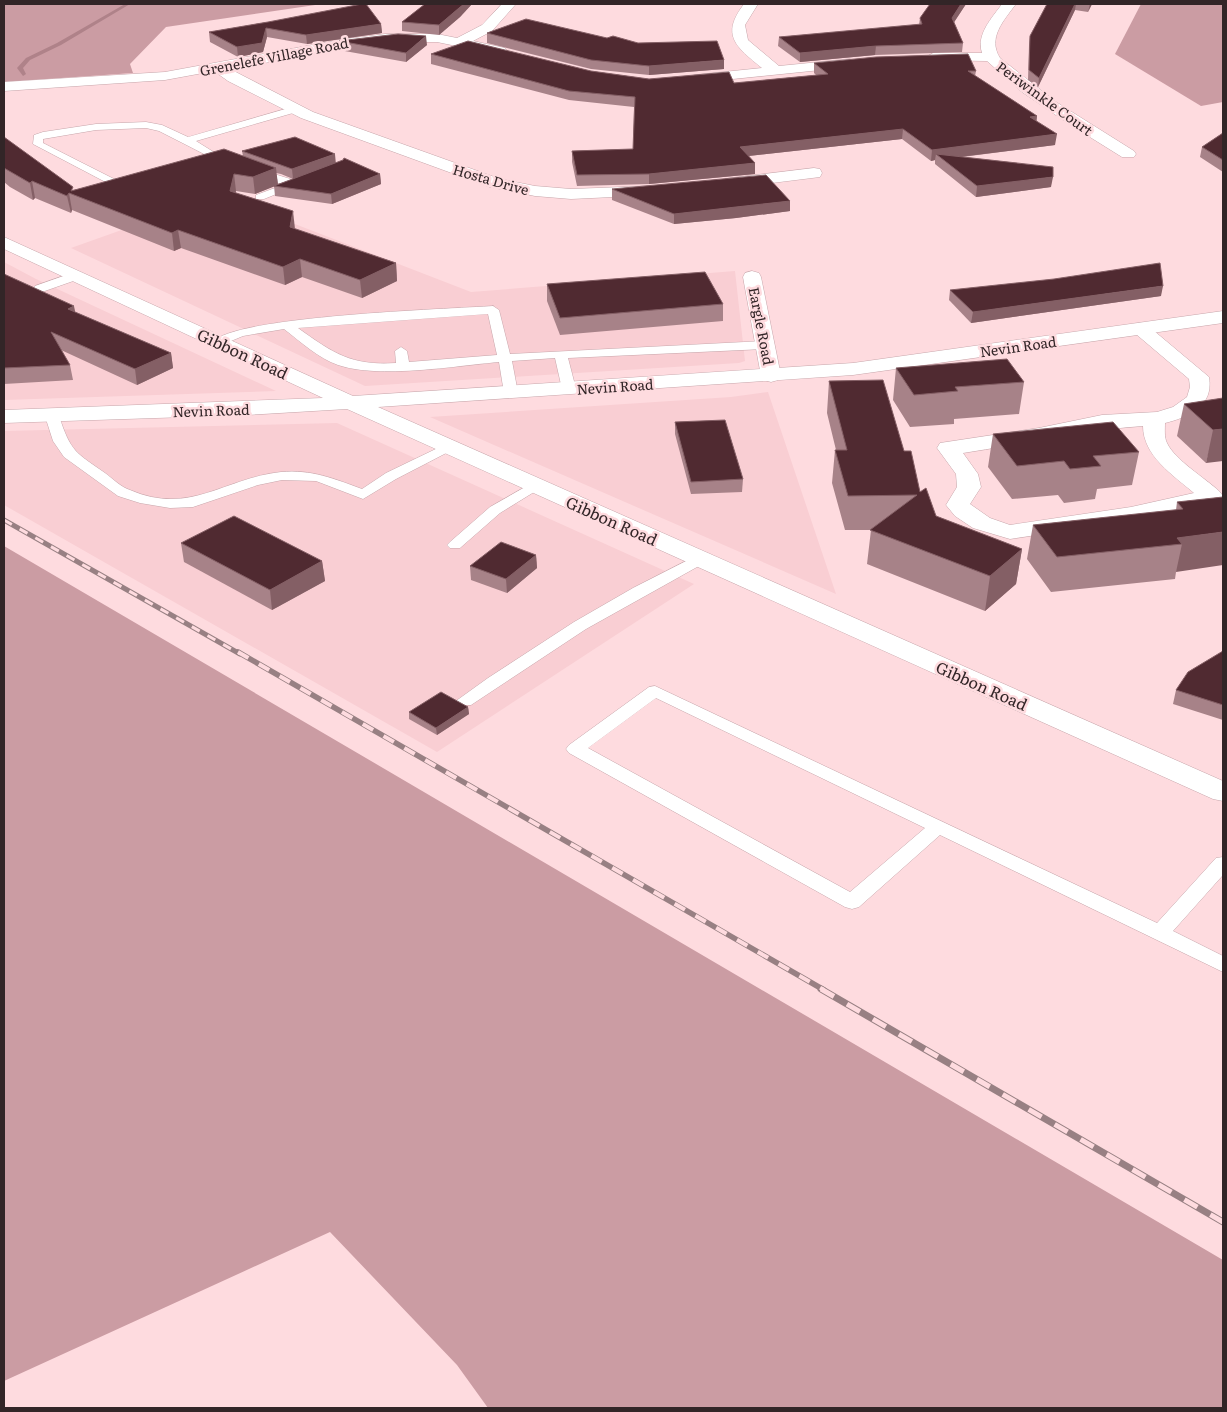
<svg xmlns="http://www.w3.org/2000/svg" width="1227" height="1412" viewBox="0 0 1227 1412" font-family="Literata,serif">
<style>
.built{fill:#f9ced3}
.forest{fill:#cb9ca3}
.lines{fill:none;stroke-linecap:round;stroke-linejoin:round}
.stream{fill:#af8289;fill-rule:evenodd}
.lane-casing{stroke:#c7a6ab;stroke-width:1}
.street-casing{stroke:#c7a6ab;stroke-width:1}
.secondary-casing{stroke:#c7a6ab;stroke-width:1}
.lane{fill:#fff;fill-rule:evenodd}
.street{fill:#fff;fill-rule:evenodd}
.secondary{fill:#fff;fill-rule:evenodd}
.rail-far2-casing{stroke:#988083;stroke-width:5}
.rail-far1-casing{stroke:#988083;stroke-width:5.5}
.rail-casing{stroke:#988083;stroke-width:7}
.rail-far2{stroke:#fedbdf;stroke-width:3;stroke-dasharray:9;stroke-linecap:butt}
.rail-far1{stroke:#fedbdf;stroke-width:4;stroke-dasharray:12;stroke-linecap:butt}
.rail{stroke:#fedbdf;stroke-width:5;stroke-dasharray:15;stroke-linecap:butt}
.wall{fill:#a78288;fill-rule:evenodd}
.shaded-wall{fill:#845f65}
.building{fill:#502a31;stroke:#845f65}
.labels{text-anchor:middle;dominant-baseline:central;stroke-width:5;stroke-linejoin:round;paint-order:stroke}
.far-street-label{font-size:14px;fill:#322527;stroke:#fedbdf}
.street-label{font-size:16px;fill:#322527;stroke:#fedbdf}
</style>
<rect width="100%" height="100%" fill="#fedbdf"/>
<g class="built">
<path d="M220,195L471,292L735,271L745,361L739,363L365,386L71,248Z"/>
<path d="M4,262L36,279L276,391L4,400Z"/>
<path d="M768,392L836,594L430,417L731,397Z"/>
<path d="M337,423L694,584L437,752L4,505V431Z"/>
</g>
<g class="forest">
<path d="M4,4H322L166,27L130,64L133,73L4,82Z"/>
<path d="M1141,4H1223V102L1201,106L1115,54Z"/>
<path d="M4,546L1223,1260V1408H488L457,1365L330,1232L4,1381Z"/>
</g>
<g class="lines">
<path class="stream" d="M125,4H130L61,45L30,60L23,68L26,74L23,76L17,68L26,58L57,43Z"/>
<g class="lane-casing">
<g id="lane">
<path d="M296,106L301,109L300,111L196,141L220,156L199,163L194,160L195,158L206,155L159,131L146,128L96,130L43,139V143L116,180L131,176L136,179L115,187L33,144L34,135L43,132L96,124L146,122L162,125L188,137Z"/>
<path d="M255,168L300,182L301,184L264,199H256V195L283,185L251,173L250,171Z"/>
<path d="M75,272L81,276L79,279L39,293L33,289L35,286Z"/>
<path d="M493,306L499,310L510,354L765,341L771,345L765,349L568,358L576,389L569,393L562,389L555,358L512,361L518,393L511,397L504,393L499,362C454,366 379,379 338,365C318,358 301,342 284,329L243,336L219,346L213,342C234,316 449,309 493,306ZM488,314L497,355L409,362L407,351L401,347L395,351L396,363C351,366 333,353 298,328Z"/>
<path d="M52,412L59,416C71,452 75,452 105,473C113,479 121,487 130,490C190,516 224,478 281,472C311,469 335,479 362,489L386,473L444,445L449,444L456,448L396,479L363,499L316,481L282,480L258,485L193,507L170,508L140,503L118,496L64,457L53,441L45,416Z"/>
<path d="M534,482L541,486L539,489L500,513L460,548H450L447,545L450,542L490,507Z"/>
<path d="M700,554L708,559L706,562L586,629L471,705H459L456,701L488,678L574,622L633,588Z"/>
<path d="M655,686L1157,923L1216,858L1223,857V875L1173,931L1223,956V972L940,835L859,907L852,909L845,907L569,753L566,749L569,745L649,687ZM656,698L925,828L850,892L588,748Z"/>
</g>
</g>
<g class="street-casing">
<g id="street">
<path d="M502,4H516L492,31L473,41L505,48L507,51L500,55L437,42H385L230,69L313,112L500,179L535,186L571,189L649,186L655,187L658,191L655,195L571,199L535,196L490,187L301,118L228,81L214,71L165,80L4,91V82L165,72L345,39L385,34H437L457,38L482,25Z"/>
<path d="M744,4H758L745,25L748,40L779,66L850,59L857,63L850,67L694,83L689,82L687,79L694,75L762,68C736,47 720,35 744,4Z"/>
<path d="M1002,4H1016C1004,20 987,38 1000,58L1056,102L1134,151L1136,154L1134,157H1122L1069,124L1022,92L987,61L928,60L926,57L933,53H982C976,34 992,18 1002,4Z"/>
<path d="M814,168L820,169L822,173L820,177L731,188L725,187L722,183L725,179L731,178Z"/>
<path d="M752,271L759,273L761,277L781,376L778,380L771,382L764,380L761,376L743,277L745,273Z"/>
<path d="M1140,323L1147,325L1209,377C1214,406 1189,417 1165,423C1165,429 1164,437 1167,443C1175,460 1205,478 1219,491L1223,496L1219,501L1131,521L1010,539L973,528L955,516L946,505L957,487L956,474L937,448L940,443L1039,428L1102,415L1157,412L1173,407L1187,397L1190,387L1189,379L1130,329L1133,325ZM1143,426C1143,456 1173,475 1194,493L1131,507L1010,525L990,518L970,504L981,487L978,474L963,453C1023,444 1083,430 1143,426Z"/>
</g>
</g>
<g class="secondary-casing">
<path id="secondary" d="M4,237L353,396L853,363L1223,311V323L853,375L378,407L1223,781V801L1213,799L347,409L247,415L4,423V410L323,398L4,249Z"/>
</g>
<use href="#lane" class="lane"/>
<use href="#street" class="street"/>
<use href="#secondary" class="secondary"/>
<g class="rail-far2-casing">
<path id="rail-far2" d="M4,520L240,654"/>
</g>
<g class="rail-far1-casing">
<path id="rail-far1" d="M238,652L824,990"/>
</g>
<g class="rail-casing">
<path id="rail" d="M821,989L1223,1222"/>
</g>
<use href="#rail-far2" class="rail-far2"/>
<use href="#rail-far1" class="rail-far1"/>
<use href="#rail" class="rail"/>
</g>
<g class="wall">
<path d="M425,4H472L460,17L439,35L402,31V22Z"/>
<path d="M930,4H966L954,22L963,43L962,52L875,55L800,62L778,46L779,37L919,25L920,18Z"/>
<path d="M1047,4H1092L1088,12L1075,10L1038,87L1028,80L1029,45L1030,36Z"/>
<path d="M268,22L381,24L382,33L307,44L267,37L263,52L238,57L210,42L209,32Z"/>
<path d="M487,33L724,69L649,75L591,69L487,43Z"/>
<path d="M339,41L427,45L406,62L339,50Z"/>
<path d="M431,54L591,71L649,79L734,83L816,75L814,73V63L976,71L975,76L1037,116L1036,121L1055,145L962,157L1051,187L976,197L935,164V160L931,161L902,139L749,156L755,163V174L649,184L577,186L572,162V151L633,149L634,107L569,100L431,64Z"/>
<path d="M1223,133V172L1200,157L1202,147Z"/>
<path d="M4,137L73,190L243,156L242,151L336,163L380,174L381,184L332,204L275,196L274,186L255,194L236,191L235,192L295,229L396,263L397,281L362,298L302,277L285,285L181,248L174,251L72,210L71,213L35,198L33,200L10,187L4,182ZM276,173L281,174L293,179L278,184Z"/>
<path d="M612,189L790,201V211L736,218L674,224L612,200Z"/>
<path d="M4,274L75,312L171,353L173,368L137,385L61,350L70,365L73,380L4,384Z"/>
<path d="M547,284L723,304V321L560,335L547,301Z"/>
<path d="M950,290L1161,296L971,323L949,300Z"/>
<path d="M896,368L1024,382L1019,414L954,419V424L910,427L893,400Z"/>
<path d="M829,381L904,451L920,492L936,516L1022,549L1016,584L985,611L867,564L871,530H845L832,483L835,450H836L827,413Z"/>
<path d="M1223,398L1206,463L1177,436L1184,404Z"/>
<path d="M675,422L743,479L742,492L691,494L675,434Z"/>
<path d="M993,434L1139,452L1132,485L1097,489L1095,499L1064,503L1058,495L1012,499L988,467Z"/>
<path d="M1223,497L1176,572L1175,579L1051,592L1027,559L1033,525L1176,510L1177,502Z"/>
<path d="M181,543L322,561L325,581L272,610L184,562Z"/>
<path d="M536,555L537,568L507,593L471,580L470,566Z"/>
<path d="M1223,651V720L1173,704L1176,690Z"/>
<path d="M468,707L469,714L437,735L409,719V712Z"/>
</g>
<g class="shaded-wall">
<path d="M464,4H472L460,17L439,35V25Z"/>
<path d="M961,4H966L951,27L952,18Z"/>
<path d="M1075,4H1076L1075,10L1038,87L1039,78Z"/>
<path d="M1090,4H1092L1088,12Z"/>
<path d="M381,24L382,33L307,44L306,35Z"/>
<path d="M266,28L267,37L263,52L238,57L237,47Z"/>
<path d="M426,36L427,45L406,62V53Z"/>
<path d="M876,46L875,55L800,62V53Z"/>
<path d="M724,60V69L649,75V66Z"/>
<path d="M1037,116L1036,126L1030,117Z"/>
<path d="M903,129L902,139L739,157L740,147Z"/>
<path d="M1057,134L1055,145L943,159L936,154L935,160L931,161L932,150Z"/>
<path d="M335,154L336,165L293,179L292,169Z"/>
<path d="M755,163V174L649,184V174Z"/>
<path d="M276,168L278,185L255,194L253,177Z"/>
<path d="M234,174L236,191L232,207L230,191Z"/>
<path d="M380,174L381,184L332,204L331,194Z"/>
<path d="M1053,177L1051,187L976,197L977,186Z"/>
<path d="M32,181L35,198L33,200L30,183Z"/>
<path d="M69,193L72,210L71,213L67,196Z"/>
<path d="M790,201V211L736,218L674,224V214Z"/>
<path d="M293,211L295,229L290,227Z"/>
<path d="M178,230L181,248L174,251L172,233Z"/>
<path d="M300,259L302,277L285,285L283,267Z"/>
<path d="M396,263L397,281L362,298L360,280Z"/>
<path d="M1163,286L1161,296L971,323L973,312Z"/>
<path d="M74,306L77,321L68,309Z"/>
<path d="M171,353L173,368L137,385L135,369Z"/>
<path d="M1223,429V461L1206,463L1213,430Z"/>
<path d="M1223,532V565L1176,572L1182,544L1177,538Z"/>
<path d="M1022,549L1016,584L985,611L990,576Z"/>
<path d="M536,555L537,568L507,593L506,579Z"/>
<path d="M322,561L325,581L272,610L270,590Z"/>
<path d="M468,707L469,714L437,735L436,728Z"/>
</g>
<g class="building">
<path d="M362,4H366L381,24L306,35L266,28L262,43L237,47L209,32L268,22Z"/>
<path d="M425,4H464L459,8L439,25L402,22Z"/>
<path d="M930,4H961L952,18L963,43L876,46L800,53L779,37L922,24L920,18Z"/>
<path d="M1047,4H1075L1039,78L1029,70L1030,36Z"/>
<path d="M526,19L607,38L613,36L638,43L717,41L724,60L649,66L591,60L487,33Z"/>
<path d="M398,34L426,36L406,53L339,41Z"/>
<path d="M468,41L591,71L649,79L729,72L734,83L828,74L814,63L876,57L968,54L976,71H968L1037,116L1030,117L1057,134L932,150L903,129L740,147L755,163L649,174L577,175L572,151L633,149L635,97L569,91L431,54Z"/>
<path d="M1223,133V160L1202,147Z"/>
<path d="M4,137L73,187L71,191L224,149L276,168L253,177L234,174L230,191L293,211L290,227L396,263L360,280L300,259L283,267L178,230L172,233L69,193L67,196L32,181L30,183L4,168Z"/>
<path d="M295,137L335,154L292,169L242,151Z"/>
<path d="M936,154L1053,167V177L977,186Z"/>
<path d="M344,158L380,174L331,194L274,186L343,160Z"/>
<path d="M766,175L790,201L736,207L674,214L612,189Z"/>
<path d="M1160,263L1163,286L973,312L950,290L1054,279Z"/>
<path d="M705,272L723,304L560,318L547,284Z"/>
<path d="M4,274L74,306L68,309L171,353L135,369L51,332L70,365L4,368Z"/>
<path d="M1007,359L1024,382L955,387L958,391L914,395L896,368Z"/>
<path d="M883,380L904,451H911L920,492L926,488L936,516L1022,549L990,576L870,530L917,495L848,496L835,450H847L829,381Z"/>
<path d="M1223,398V429L1213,430L1184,404Z"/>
<path d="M725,420L743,479L691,482L675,422Z"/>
<path d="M1113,422L1139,452L1093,456L1101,466L1070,469L1064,461L1017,466L993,434Z"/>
<path d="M1223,497V532L1177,538L1182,544L1057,557L1033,525L1183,509L1177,502Z"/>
<path d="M234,516L322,561L270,590L181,543Z"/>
<path d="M501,542L536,555L506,579L470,566Z"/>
<path d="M1223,651V705L1176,690L1188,672Z"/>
<path d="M441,692L468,707L436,728L409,712Z"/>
</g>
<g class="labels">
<g class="far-street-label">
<text transform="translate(274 56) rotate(-11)">Grenelefe Village Road</text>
<text transform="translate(1045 98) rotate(36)">Periwinkle Court</text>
<text transform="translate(491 179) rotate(16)">Hosta Drive</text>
<text transform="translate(762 326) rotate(79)">Eargle Road</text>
<text transform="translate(1018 346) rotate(-8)">Nevin Road</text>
<text transform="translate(615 386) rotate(-4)">Nevin Road</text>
<text transform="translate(211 410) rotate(-2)">Nevin Road</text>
</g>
<g class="street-label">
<text transform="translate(243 353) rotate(25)">Gibbon Road</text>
<text transform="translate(612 520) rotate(24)">Gibbon Road</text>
<text transform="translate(982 685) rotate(24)">Gibbon Road</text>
</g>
</g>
<rect width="1227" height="1412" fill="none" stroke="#322527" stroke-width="10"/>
</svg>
